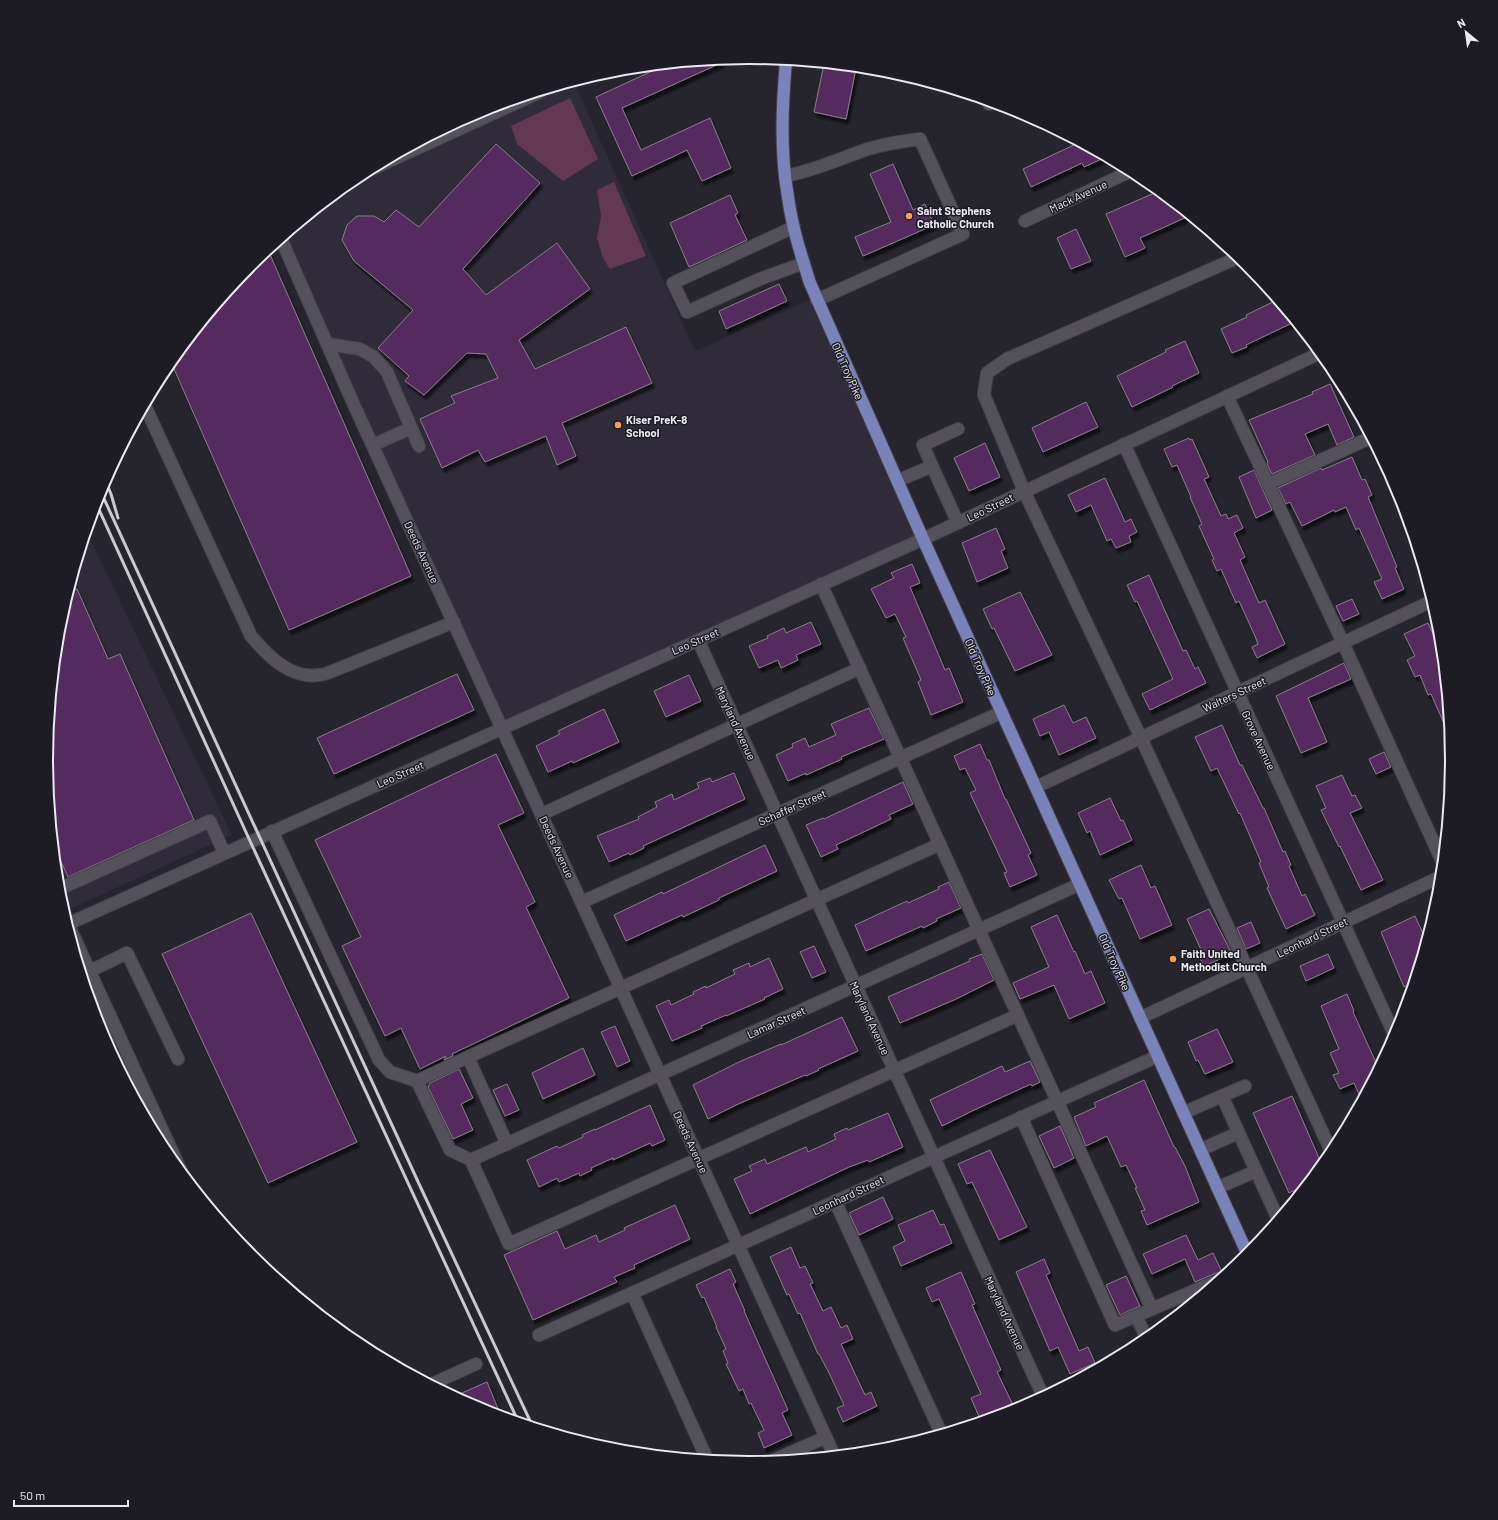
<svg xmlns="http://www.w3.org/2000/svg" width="1498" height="1520" viewBox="0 0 1498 1520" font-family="Barlow,sans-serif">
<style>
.built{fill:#2f2b39}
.green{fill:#633952}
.building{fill:#552a5e;stroke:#878089;filter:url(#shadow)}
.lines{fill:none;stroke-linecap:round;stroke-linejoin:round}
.minor-casing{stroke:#44424a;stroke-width:14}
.major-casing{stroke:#44424a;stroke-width:14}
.minor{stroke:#54515b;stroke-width:12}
.major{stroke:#7983b9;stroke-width:12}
.rail{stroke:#cac9cf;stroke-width:3}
.poi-dot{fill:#fd9c55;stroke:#1d1b23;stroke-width:1.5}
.labels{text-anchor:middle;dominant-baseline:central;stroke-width:3;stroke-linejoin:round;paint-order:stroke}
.street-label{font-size:11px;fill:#ebeaf0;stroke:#1d1b23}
.poi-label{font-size:11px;font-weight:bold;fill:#ebeaf0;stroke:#1d1b23;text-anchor:start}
.rim{fill:none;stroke:#ebeaf0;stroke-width:2}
</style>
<defs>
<filter id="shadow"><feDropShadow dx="2.5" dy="4.5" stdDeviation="1" flood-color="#0009"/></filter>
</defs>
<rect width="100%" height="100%" fill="#26242d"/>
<g class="built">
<path d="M574,82L695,351L816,297L923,539L502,728L281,239L357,176L540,92Z"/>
<path d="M87,532L232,835L64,912L59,897L46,760L60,623Z"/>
</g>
<g class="green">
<path d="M570,98L598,159L563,181L517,144L511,126Z"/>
<path d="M614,182L646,256L610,269L603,258L597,238L601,216L597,190Z"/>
</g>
<g class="building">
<path d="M722,60L723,62L622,108L641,150L710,118L731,168L702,181L687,150L632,176L596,97L665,65Z"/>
<path d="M824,64L856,68L846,119L814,112Z"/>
<path d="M1078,143L1106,157L1084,167L1082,163L1031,187L1023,169Z"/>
<path d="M496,144L540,183L463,269L486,295L557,243L590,289L519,340L535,369L626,327L652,383L562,423L576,456L557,465L546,436L485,462L478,450L442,468L420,419L455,403L451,396L498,378L486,354L467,353L424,395L405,381L409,376L378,348L413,310L354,261L342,240L347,225L357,216H374L384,222L396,210L419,227Z"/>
<path d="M893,164L913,210L925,204L934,225L863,256L855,237L891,222L870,174Z"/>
<path d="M1159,191L1189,216L1140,238L1145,248L1125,257L1106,214Z"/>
<path d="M730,195L738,213L735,215L747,240L689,267L670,223Z"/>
<path d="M1076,229L1091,261L1071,269L1057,238Z"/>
<path d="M268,250L411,576L289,630L171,362L252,263Z"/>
<path d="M779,284L787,301L726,329L719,311Z"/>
<path d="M1277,300L1294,322L1246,345L1247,347L1232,353L1221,329L1247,317L1246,315Z"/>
<path d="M1185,341L1199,373L1172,386L1173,387L1132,407L1117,376L1166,352L1165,350Z"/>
<path d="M1330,384L1354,437L1337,445L1328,424L1305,434L1315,455L1272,474L1267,464L1268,462L1249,420L1313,394L1312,392Z"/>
<path d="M1086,402L1098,427L1043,452L1032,428Z"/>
<path d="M1189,438L1190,440L1192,439L1209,477L1204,479L1221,516L1226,514L1228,519L1237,515L1243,528L1234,533L1245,557L1240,560L1259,603L1265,600L1285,644L1257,658L1252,647L1258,644L1255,636L1239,601L1236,603L1221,569L1217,571L1212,560L1214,559L1199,526L1202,524L1190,497H1191L1177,465L1172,467L1164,449Z"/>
<path d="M985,443L1000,477L969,491L954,458Z"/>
<path d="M1352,457L1362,480L1365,479L1372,495L1368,497L1397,567L1395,568L1404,589L1382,599L1374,582L1382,579L1359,528L1356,530L1346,507L1335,512L1334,510L1302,526L1290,502L1286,504L1278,488L1321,468L1322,470Z"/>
<path d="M1254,470L1272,510L1256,518L1239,477Z"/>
<path d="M1105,478L1125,522L1131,519L1137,532L1129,536L1131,542L1116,548L1111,539L1107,541L1091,505L1076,512L1068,495Z"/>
<path d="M996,528L1005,549L1001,551L1008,568L977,582L962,543Z"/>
<path d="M912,564L920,583L910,587L945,670L949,668L963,702L931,715L918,682L921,680L903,638L906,637L895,614L886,618L871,589L894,578L891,573Z"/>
<path d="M1149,575L1183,651L1186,650L1195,669L1198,667L1206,683L1150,710L1142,694L1173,679L1137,601L1135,602L1127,585Z"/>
<path d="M77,589L108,659L120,654L194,820L68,877L59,857L56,859L46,760L60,623L69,592Z"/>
<path d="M1020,592L1052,655L1015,671L994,628L992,629L983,609Z"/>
<path d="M1352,599L1359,614L1343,621L1336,606Z"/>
<path d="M811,622L821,644L796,655L798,660L781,668L778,660L759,668L749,646L768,638L767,636L784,628L786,633Z"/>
<path d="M1428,623L1441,652L1449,729L1447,730L1431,694L1428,695L1420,675L1415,677L1407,660L1415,656L1404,634Z"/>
<path d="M1344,663L1351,679L1308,698L1327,742L1301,753L1276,696Z"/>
<path d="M457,674L474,710L334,774L317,738Z"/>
<path d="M689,675L701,701L666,717L654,691Z"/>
<path d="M1064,705L1073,723L1086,717L1096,738L1059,755L1049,732L1040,736L1033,719Z"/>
<path d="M869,708L884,739L841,757L842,759L806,775V773L788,781L776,755L793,747L792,744L805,738L809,747L836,735L831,724Z"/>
<path d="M604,709L619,742L573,763L572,761L548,772L536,746L560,734L558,731Z"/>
<path d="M1222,725L1240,765H1242L1263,808H1264L1283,852L1285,851L1291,865L1289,866L1302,896L1305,894L1315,915L1286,929L1267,888L1269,887L1259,863L1261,862L1240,813L1239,814L1217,768L1211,771L1195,737Z"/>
<path d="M980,744L987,760H989L1005,799H1006L1031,853L1028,855L1037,875L1010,887L1004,873L1007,872L970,793L976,790L965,768L960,770L954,756Z"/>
<path d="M1384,752L1391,767L1376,774L1369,759Z"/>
<path d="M496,754L524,813L498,825L535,902L526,907L569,998L452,1054L453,1056L444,1060L446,1056L420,1069L401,1028L385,1036L342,946L361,937L315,840Z"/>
<path d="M734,773L745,799L643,846L644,848L630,855L629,853L609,862L597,836L639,819L638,817L657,807L655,802L672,794L674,800L699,788L697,783L710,778L712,782Z"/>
<path d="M1342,775L1352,796L1355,795L1362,808L1350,813L1383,880L1361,890L1340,846L1339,847L1321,810L1326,808L1316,786Z"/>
<path d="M903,782L913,804L889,815L891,819L836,845L838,849L821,857L806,825L823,818L824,819Z"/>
<path d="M1110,798L1121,821L1123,820L1132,840L1100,855L1090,831L1087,833L1078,813Z"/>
<path d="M765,845L777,871L719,898V900L683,917L682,915L626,941L614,915L662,892L663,894Z"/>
<path d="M1141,865L1151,888L1155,886L1172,925L1140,939L1122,898L1119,899L1109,880Z"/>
<path d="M949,882L961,908L936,919L937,921L923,928L922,926L866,951L855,925L907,901L908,903L939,889L938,887Z"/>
<path d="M1209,909L1232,954L1204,966L1199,956L1203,954L1187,919Z"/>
<path d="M251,913L357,1142L268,1183L162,954Z"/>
<path d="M1057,915L1074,952L1075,951L1085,974L1091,971L1105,1003L1069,1019L1054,985L1020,999L1013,983L1049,967L1031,927Z"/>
<path d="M1415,916L1426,940L1413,983L1404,987L1381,932Z"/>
<path d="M1251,922L1260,943L1246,949L1237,928Z"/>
<path d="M814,946L826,972L812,978L800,952Z"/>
<path d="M982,954L994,980L954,1000L900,1023L888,997L970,961L969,959Z"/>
<path d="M1328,954L1334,968L1306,981L1300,966Z"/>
<path d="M769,958L783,989L764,998L765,999L726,1016V1015L701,1026L702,1028L672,1041L656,1006L669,1000L671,1005L694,994L693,992L706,986V988L735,974L733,970L749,963L750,967Z"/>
<path d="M1347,994L1354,1011L1353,1012L1378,1067L1361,1099L1354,1083L1340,1089L1333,1075L1339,1073L1330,1053L1339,1049L1321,1006Z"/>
<path d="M842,1017L858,1051L818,1069L819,1070L806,1076L805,1075L736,1105L708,1119L693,1085L739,1062L781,1044V1045Z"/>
<path d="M615,1026L630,1061L617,1067L601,1032Z"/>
<path d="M1217,1029L1233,1062L1205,1074L1198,1060L1196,1061L1188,1042Z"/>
<path d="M583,1048L595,1075L543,1099L532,1073Z"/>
<path d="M1030,1061L1040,1082L1032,1086L1031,1084L974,1110L942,1126L930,1100L1002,1066L1005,1072Z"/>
<path d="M459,1069L473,1098L461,1104L473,1130L453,1139L428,1087L430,1083Z"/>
<path d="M1144,1080L1174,1147H1175L1185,1166L1199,1202L1147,1225L1141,1211L1145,1210L1135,1188H1137L1126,1165L1121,1167L1107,1136L1086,1146L1074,1117L1096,1107L1094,1103Z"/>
<path d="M507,1084L519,1110L505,1116L493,1090Z"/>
<path d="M1292,1096L1322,1165L1304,1186L1289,1193L1253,1113Z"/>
<path d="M650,1105L665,1140L652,1146L650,1143L613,1160V1158L591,1168L592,1170L580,1176L579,1173L559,1182L557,1178L539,1187L527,1160L557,1146L559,1148L583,1137L582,1135L595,1129V1130Z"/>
<path d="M888,1113L903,1147L869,1162L868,1160L849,1167L750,1214L734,1179L752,1171L749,1166L765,1159L767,1164L806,1147L808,1152L836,1139L834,1134L847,1128L848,1130Z"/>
<path d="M1060,1126L1074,1158L1054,1168L1039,1136Z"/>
<path d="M990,1150L1027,1227L999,1240L972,1182L967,1184L958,1164Z"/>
<path d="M883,1197L893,1219L859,1235L849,1213Z"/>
<path d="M675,1205L690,1239L634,1265L635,1268L614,1277L617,1282L533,1320L504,1255L557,1231L565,1249L596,1235L599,1242L625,1230L624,1228Z"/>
<path d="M933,1210L940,1225L944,1224L952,1243L901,1266L893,1247L905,1241L898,1225Z"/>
<path d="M1186,1235L1198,1260L1213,1253L1223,1274L1216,1273L1195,1282L1185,1259L1152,1274L1143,1254Z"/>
<path d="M791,1247L800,1268L805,1266L813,1283L810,1284L823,1311L831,1307L841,1328L847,1325L853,1339L841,1344L865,1395L871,1392L877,1406L843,1422L837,1408L844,1405L829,1373L819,1354H818L800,1313L798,1314L789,1294L787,1295L770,1257Z"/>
<path d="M1044,1259L1050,1273L1046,1275L1079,1351L1088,1347L1095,1363L1070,1374L1058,1347L1050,1351L1016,1272Z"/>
<path d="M730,1269L736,1282L733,1284L745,1311H744L788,1410L782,1413L792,1435L764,1448L758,1433L764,1430L751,1403L749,1404L743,1389L739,1391L726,1364L728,1363L723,1351L726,1349L716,1327H717L704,1297L702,1298L696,1285Z"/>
<path d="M961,1272L975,1304L972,1305L1001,1370L997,1372L1012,1403L1011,1404L1013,1411L981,1421L971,1398L981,1394L939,1299L932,1302L926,1288Z"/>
<path d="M1126,1276L1140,1306L1120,1315L1106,1285Z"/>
<path d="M487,1382L501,1416L480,1409L455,1396Z"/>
</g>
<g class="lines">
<g class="minor-casing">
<g id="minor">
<path d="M989,104L992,103"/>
<path d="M357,176L540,92"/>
<path d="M785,176C814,171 841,158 868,149C885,144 903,141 920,139L963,234L817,300"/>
<path d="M1025,221L1131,171"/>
<path d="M794,227L673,283L687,312L760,279L804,263"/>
<path d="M281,239L354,405L834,1455"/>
<path d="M1239,257L1007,359L987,373L984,395L1024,491L1141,738L1332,1153"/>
<path d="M327,344L360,349L374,357L387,372L419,446"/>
<path d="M1227,396L1343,643L1442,861"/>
<path d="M145,406L251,636C267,655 290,679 318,675C323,675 328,673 333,671L454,622"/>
<path d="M1124,444L1395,1036"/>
<path d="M373,445L411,428"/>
<path d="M932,466L923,445L958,429"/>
<path d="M897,481L932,466L958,523"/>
<path d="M1268,484L1370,438"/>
<path d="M821,584L1152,1309"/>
<path d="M698,640L1043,1396"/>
<path d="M1036,787L1432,601"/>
<path d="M542,814L860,668"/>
<path d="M272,831L379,1060L390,1072L417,1081L450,1150L471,1160L509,1244L1018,1015"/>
<path d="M59,889L210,821L224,853"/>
<path d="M582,902L1002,712"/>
<path d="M68,924L923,539L1320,353"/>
<path d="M68,924L181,1171"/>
<path d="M90,971L127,953L178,1059"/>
<path d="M1140,1018L1440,877"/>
<path d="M97,1021L110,1015"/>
<path d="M417,1081L468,1057"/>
<path d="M1245,1086L1222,1096L1278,1219"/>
<path d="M1183,1113L1222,1096"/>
<path d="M1021,1117L1115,1325L1219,1280"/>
<path d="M507,1144L468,1057L940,844"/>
<path d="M1200,1150L1238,1133"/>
<path d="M471,1160L1080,884"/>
<path d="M1217,1188L1256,1171"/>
<path d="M835,1201L941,1433"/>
<path d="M632,1293L707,1459"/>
<path d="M1136,1316L1147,1339"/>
<path d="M539,1335L1158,1056"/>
<path d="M432,1384L476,1364"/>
<path d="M772,1461L826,1437"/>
</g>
</g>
<g class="major-casing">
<path id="major" d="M786,61C782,106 780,152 788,197C792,227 801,255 810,283L923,539L1248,1255"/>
</g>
<use href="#minor" class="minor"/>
<use href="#major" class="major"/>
<g class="rail">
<path d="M105,480L111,494L118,518"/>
<path d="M100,490L420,1186L532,1425"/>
<path d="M96,503L250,841L518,1421"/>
</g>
</g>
<g class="poi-dot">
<circle cx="909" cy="216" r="4"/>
<circle cx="618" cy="425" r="4"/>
<circle cx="1173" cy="959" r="4"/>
</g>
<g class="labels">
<g class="street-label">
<text transform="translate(1078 196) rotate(-25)">Mack Avenue</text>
<text transform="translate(848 371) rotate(66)">Old Troy Pike</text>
<text transform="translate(990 507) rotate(-26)">Leo Street</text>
<text transform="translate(422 552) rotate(65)">Deeds Avenue</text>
<text transform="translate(695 641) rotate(-24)">Leo Street</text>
<text transform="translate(981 667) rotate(66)">Old Troy Pike</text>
<text transform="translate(1234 694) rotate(-25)">Walters Street</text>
<text transform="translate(736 723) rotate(65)">Maryland Avenue</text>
<text transform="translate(1259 740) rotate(65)">Grove Avenue</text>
<text transform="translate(400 774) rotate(-24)">Leo Street</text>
<text transform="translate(792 807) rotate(-24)">Schaffer Street</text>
<text transform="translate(557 847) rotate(65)">Deeds Avenue</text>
<text transform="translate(1312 937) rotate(-26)">Leonhard Street</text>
<text transform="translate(1115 962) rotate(66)">Old Troy Pike</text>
<text transform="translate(870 1018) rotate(65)">Maryland Avenue</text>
<text transform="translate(776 1022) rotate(-24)">Lamar Street</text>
<text transform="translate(691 1142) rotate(65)">Deeds Avenue</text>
<text transform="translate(848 1195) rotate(-25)">Leonhard Street</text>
<text transform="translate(1005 1313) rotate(65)">Maryland Avenue</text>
</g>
<g class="poi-label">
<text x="917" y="210">Saint Stephens<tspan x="917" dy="13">Catholic Church</tspan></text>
<text x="626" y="419">Kiser PreK-8<tspan x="626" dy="13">School</tspan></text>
<text x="1181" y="953">Faith United<tspan x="1181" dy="13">Methodist Church</tspan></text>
</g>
</g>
<path d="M0 0H1498V1520H0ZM53 760a696 696 0 1 1 1392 0a696 696 0 1 1-1392 0Z" fill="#1d1b23" fill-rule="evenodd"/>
<path class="rim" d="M53 760a696 696 0 1 1 1392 0a696 696 0 1 1-1392 0Z"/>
<g transform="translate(1466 32) rotate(331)" stroke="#1d1b23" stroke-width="3" paint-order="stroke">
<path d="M0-3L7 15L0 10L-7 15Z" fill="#ebeaf0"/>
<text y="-6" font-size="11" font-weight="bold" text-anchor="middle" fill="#ebeaf0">N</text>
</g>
<path d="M14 1500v6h114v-6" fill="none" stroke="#ebeaf0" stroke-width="2"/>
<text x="20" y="1500" font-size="12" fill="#ebeaf0" stroke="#1d1b23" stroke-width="3" paint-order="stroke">50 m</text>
</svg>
